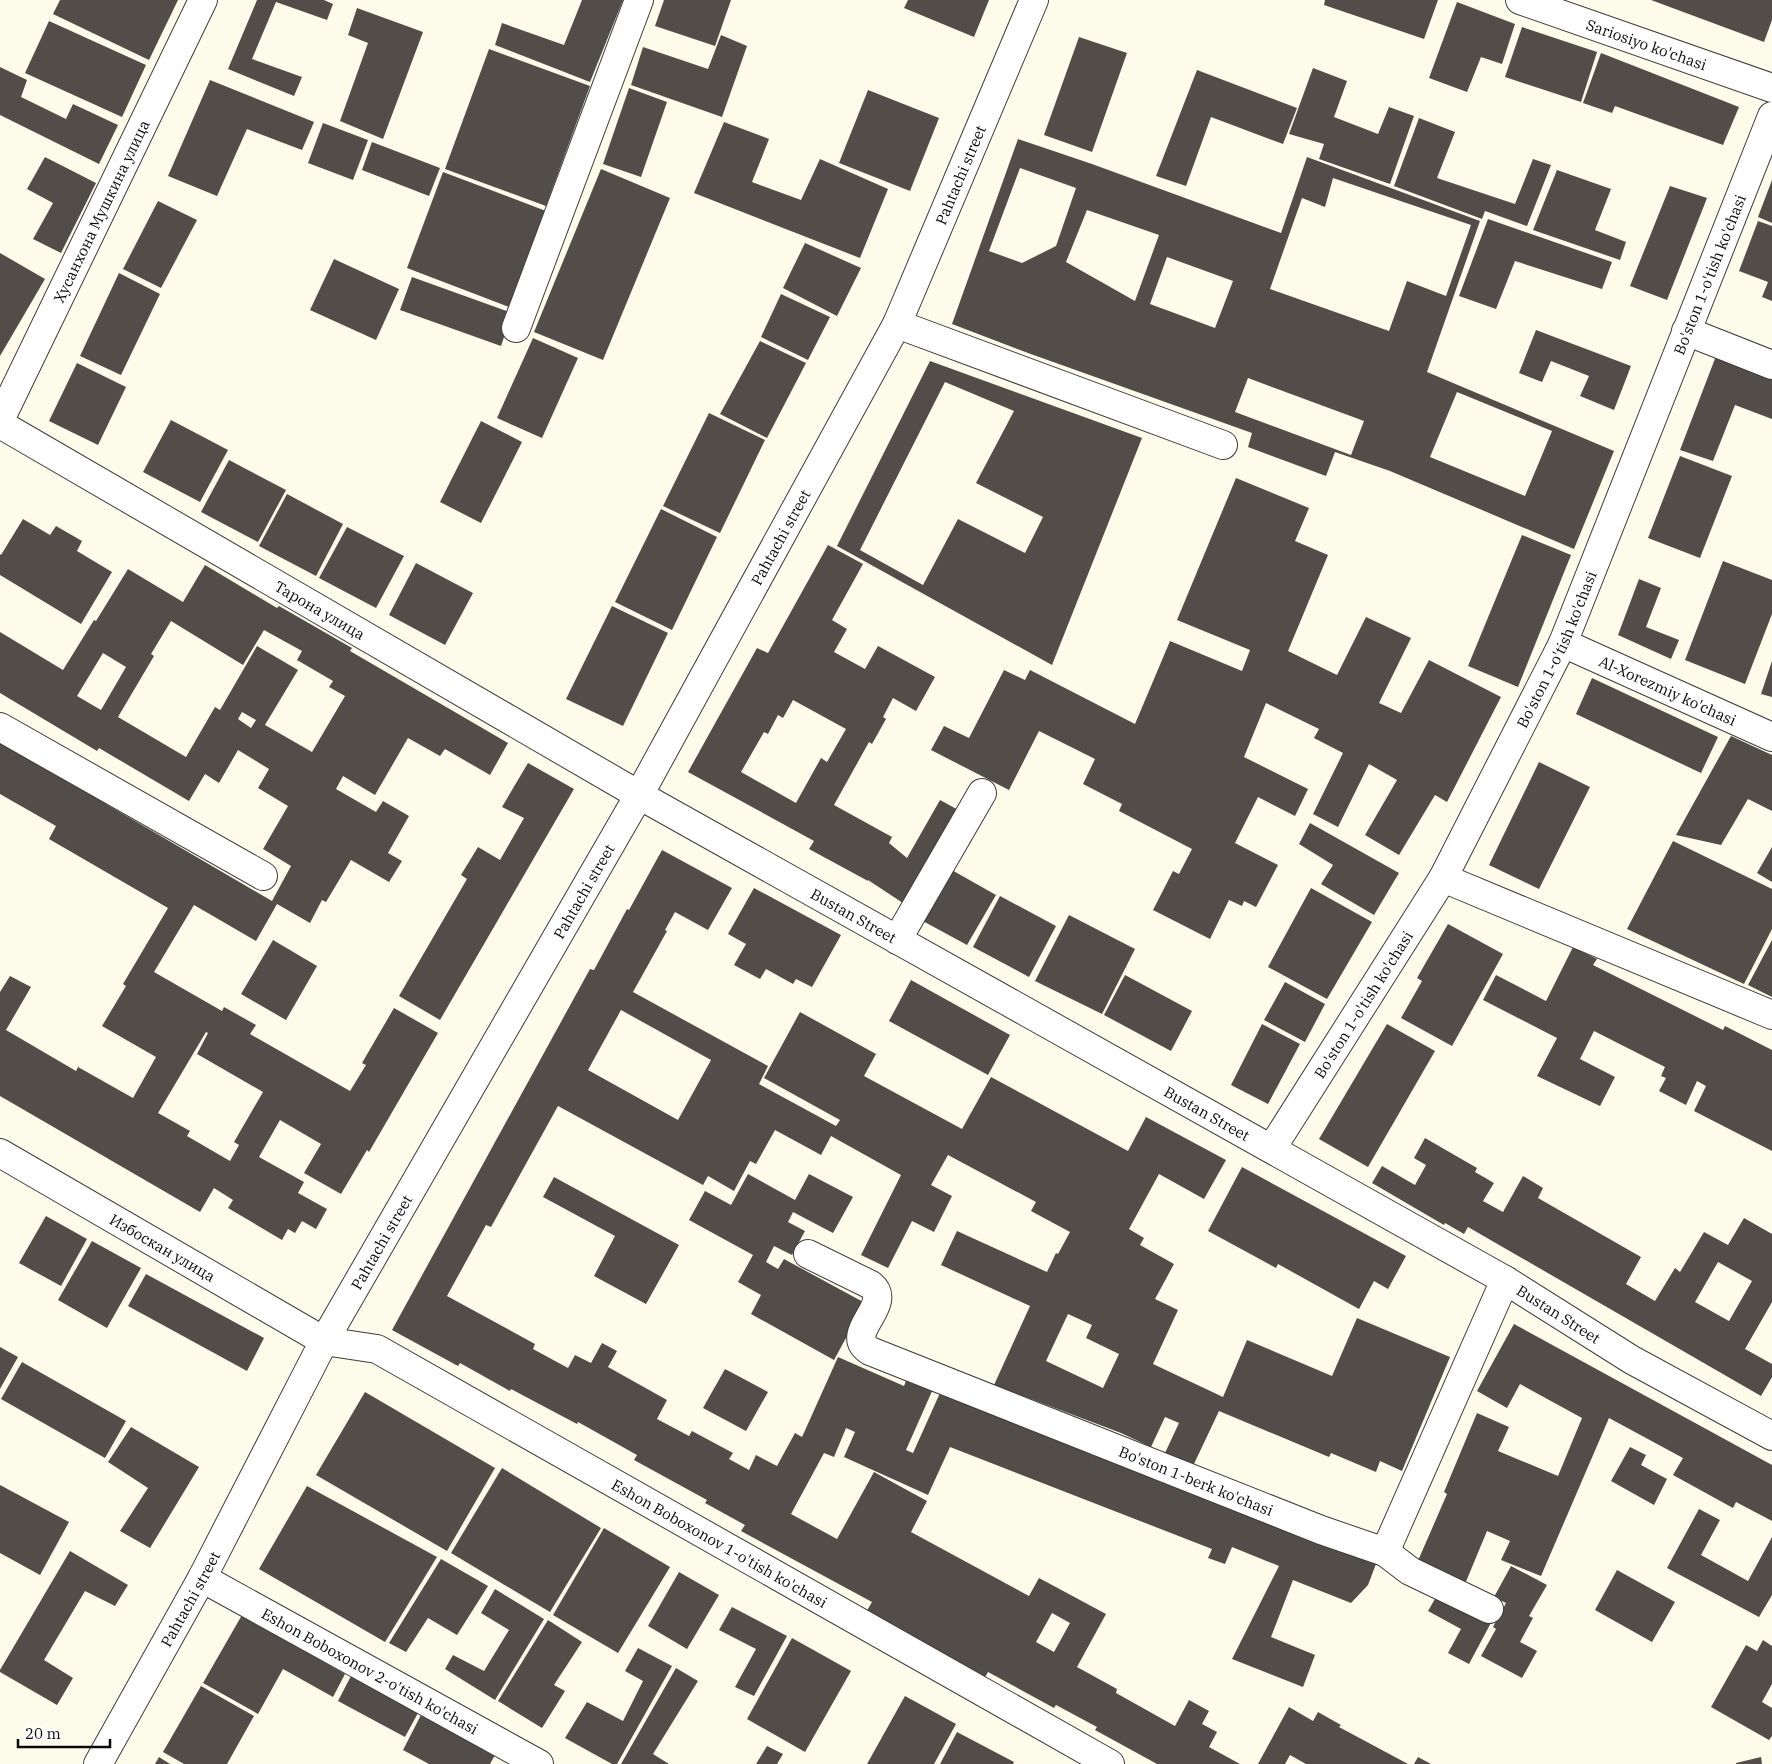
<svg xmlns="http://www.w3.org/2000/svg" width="1772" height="1764" viewBox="0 0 1772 1764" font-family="'IBM Plex Serif',serif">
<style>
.building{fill:#524d48;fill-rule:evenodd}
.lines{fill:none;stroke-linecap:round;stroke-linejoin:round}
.minor-casing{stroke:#3d3d3d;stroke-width:30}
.minor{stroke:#fff;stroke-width:28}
.labels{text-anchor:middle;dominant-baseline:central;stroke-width:5;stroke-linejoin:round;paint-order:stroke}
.street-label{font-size:15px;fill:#0a0a0a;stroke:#fff}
</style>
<rect width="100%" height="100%" fill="#fdfcea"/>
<g class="building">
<path d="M60,0H178L149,60L53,14Z"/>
<path d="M257,0H324L333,4L327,20L276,2L252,59L302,77L294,96L228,69Z"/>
<path d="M582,0H623L590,82L495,45L502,23L564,45Z"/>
<path d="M664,0H731L715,46L655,26Z"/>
<path d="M908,0H989L974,37L904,8Z"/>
<path d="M1325,0H1438L1424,39L1324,5Z"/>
<path d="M1651,0H1772V20L1764,42Z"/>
<path d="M1457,2L1515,24L1502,64L1481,57L1467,92L1429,78Z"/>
<path d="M357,8L423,32L383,139L340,121L368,43L348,35Z"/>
<path d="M49,21L146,65L122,117L25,73Z"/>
<path d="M1522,27L1597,52L1581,102L1505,77Z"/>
<path d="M721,35L747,46L722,117L631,85L643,47L708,69Z"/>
<path d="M1079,37L1127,53L1092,152L1044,135Z"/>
<path d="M489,49L590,86L546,206L445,169Z"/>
<path d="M1601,53L1739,107L1723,145L1615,106L1612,113L1583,103Z"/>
<path d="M0,67L27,80L21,97L66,119L73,104L118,125L99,164L0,115Z"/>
<path d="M1313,68L1347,81L1334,117L1378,134L1389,107L1414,116L1390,184L1319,159L1324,144L1289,134Z"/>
<path d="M1197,70L1297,108L1283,144L1211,117L1186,186L1156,176Z"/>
<path d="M210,80L314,122L302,150L247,129L217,196L168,176Z"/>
<path d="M629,88L667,102L641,177L603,164Z"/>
<path d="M868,90L939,118L910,191L839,163Z"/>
<path d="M1419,118L1455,132L1437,178L1515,204L1533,159L1551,165L1527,226L1485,211L1482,219L1394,186Z"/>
<path d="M724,122L769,139L752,182L801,200L820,159L888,189L860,258L694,193Z"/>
<path d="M323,123L368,140L353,180L308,163Z"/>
<path d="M1018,139L1092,164L1281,233L1307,157L1480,221L1427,372L1614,451L1574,549L1390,471L1335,452L1326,476L1248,447L1252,433L1028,353L952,324ZM1020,168L1076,188L1056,246L1022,263L989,251ZM1333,178L1471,225L1446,296L1407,281L1389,331L1270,289L1302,198L1325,207ZM1087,210L1159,235L1135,301L1066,262ZM1167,257L1233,281L1215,328L1150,304ZM1248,378L1364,421L1351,455L1235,412ZM1457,392L1552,431L1525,496L1430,457Z"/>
<path d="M372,142L440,168L429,196L362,170Z"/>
<path d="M45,157L96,183L61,253L33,239L53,203L27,189Z"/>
<path d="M601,169L670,198L603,360L534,332Z"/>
<path d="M1557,170L1611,189L1595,230L1626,242L1620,260L1533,230Z"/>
<path d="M443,172L546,211L509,307L407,268Z"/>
<path d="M1772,180V223L1758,217Z"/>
<path d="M1670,186L1707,198L1667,300L1630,286Z"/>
<path d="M158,201L197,220L161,288L123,269Z"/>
<path d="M1488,219L1612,262L1602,289L1515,261L1496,309L1459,296Z"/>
<path d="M1758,221L1772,226V301L1762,297L1768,282L1739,271Z"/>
<path d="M805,243L861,268L837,316L783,288Z"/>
<path d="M0,253L45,279L0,356Z"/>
<path d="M334,259L399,289L376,340L310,310Z"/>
<path d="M119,273L160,294L121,375L80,356Z"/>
<path d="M412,277L512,313L501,346L400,310Z"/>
<path d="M781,294L830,317L808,360L761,337Z"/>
<path d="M1536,330L1631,366L1614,410L1580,396L1589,376L1551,361L1542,382L1519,373Z"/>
<path d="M533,338L578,358L542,438L497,418Z"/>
<path d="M760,341L806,363L767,438L720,414Z"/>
<path d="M1716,356L1772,377V419L1735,405L1713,461L1680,450Z"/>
<path d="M930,361L1142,438L1052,665L837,546ZM945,382L1014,411L976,483L1043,517L1025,553L958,519L923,585L860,550Z"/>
<path d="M77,363L126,387L98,445L49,421Z"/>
<path d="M709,413L765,440L720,533L663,506Z"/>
<path d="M171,420L228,450L200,502L143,472Z"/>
<path d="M481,421L522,442L481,523L440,502Z"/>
<path d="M1680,456L1732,476L1700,558L1648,538Z"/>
<path d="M229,460L286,490L258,542L201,512Z"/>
<path d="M1236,478L1309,508L1295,541L1328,555L1288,651L1337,675L1366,617L1411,638L1379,703L1401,713L1429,660L1501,697L1447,802L1435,795L1399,855L1365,835L1397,780L1369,764L1338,827L1313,814L1343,753L1314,738L1319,729L1266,703L1244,757L1308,789L1295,816L1258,797L1235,843L1278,865L1256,907L1244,901L1242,906L1229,900L1210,939L1153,910L1173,871L1179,874L1192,849L1119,811L1122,804L1083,784L1095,759L1039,731L1009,790L931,750L944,726L969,738L1004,670L1025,680L1030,670L1135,724L1170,641L1242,671L1250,650L1177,620Z"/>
<path d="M287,494L343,524L316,576L259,546Z"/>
<path d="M661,509L717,537L672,630L615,602Z"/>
<path d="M23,519L50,535L56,526L82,541L77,551L112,572L81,624L0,575V554L1,555Z"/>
<path d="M347,527L404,556L376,608L319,578Z"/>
<path d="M1522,535L1571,555L1518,687L1468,666Z"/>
<path d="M828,545L863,564L832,620L847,629L834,652L865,669L878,646L935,677L916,711L893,698L883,717L886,719L872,744L869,742L834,805L892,837L889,843L907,858L940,800L962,812L909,907L868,880V881L809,849L814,841L688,772L757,648L768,653ZM793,700L846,729L827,762L821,758L796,803L741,772L764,732L768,734L778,715L783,718Z"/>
<path d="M1723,561L1772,580V614L1745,684L1685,660Z"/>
<path d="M416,563L473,593L445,645L389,615Z"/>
<path d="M205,565L277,608L279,606L352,648L350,651L508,743L490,775L445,749L440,756L408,738L375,795L343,776L336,789L376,812L383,801L409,816L388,853L402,861L389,882L351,860L326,902L322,900L310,923L277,904L256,941L194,905L154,972L222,1011L224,1007L256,1025L250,1034L350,1091L366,1065L362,1063L394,1008L438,1033L369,1152L367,1150L341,1194L304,1173L321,1144L280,1120L259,1157L304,1182L298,1193L327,1209L316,1229L302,1221L295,1233L288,1229L282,1240L228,1208L233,1200L214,1188L200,1212L0,1096V992L10,976L31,987L6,1030L76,1071L78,1067L133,1098L156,1057L102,1026L126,986L123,984L168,908L49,839L56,826L0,794V740L107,802L106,804L272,901L291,866L263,849L288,806L258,788L269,769L238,750L219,783L205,774L189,801L99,748L97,751L0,693V632L63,670L94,620L96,621L128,569L183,602ZM171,621L243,665L264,630L302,651L297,660L333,681L329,687L345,696L312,752L265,725L298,670L257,646L220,710L215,707L186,757L118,717L154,656L151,654ZM103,653L126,667L101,710L77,696ZM242,712L256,720L251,728L238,719ZM206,1032L208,1033L197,1054L263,1092L234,1142L239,1145L230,1161L187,1136L190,1131L158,1113Z"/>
<path d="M1639,579L1661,588L1646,627L1679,640L1671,659L1618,635Z"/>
<path d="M612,606L668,633L623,726L566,699Z"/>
<path d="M1772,661V697L1761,694Z"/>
<path d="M1592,678L1718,737L1701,773L1576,714Z"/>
<path d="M1731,736L1772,755V811L1748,799L1721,845L1676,835Z"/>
<path d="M1539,762L1590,787L1539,889L1489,865Z"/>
<path d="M528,763L574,789L440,1020L399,996L467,879L461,875L478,847L500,860L524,818L502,807Z"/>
<path d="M1310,823L1399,873L1374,915L1321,884L1333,865L1299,844Z"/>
<path d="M1673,841L1772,889V929L1744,984L1627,929Z"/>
<path d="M1772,847V882L1757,873Z"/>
<path d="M662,850L732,888L708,930L675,912L665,930L667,931L633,992L768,1066L759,1084L836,1126L840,1120L764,1078L800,1012L876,1054L864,1076L962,1129L991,1077L1128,1151L1146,1117L1226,1160L1204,1199L1159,1174L1129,1229L1144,1238L1140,1245L1174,1264L1155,1299L1178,1310L1153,1364L1223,1397L1247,1340L1332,1376L1357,1318L1450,1357L1402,1471L1380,1461L1376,1472L1331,1453L1329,1457L1219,1411L1193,1466L1165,1453L1179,1423L1165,1417L1151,1447L1121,1433L994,1385L1030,1306L941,1265L957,1231L1047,1272L1056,1253L1058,1254L1070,1232L1031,1211L1036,1202L948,1155L931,1185L952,1196L934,1232L912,1221L888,1268L861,1255L901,1175L831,1136L821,1155L775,1130L756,1164L750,1161L734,1191L708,1176L703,1185L558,1106L491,1227L486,1225L447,1296L535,1344L533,1349L568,1368L575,1355L591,1363L602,1343L617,1351L608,1367L667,1400L657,1419L689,1436L692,1431L733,1453L729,1459L749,1470L756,1455L777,1466L795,1433L802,1437L838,1357L904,1386L907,1378L933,1389L906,1450L913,1453L940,1393L1376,1564L1368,1585L1351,1603L1293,1580L1271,1637L1315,1655L1303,1687L1232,1659L1279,1566L1232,1547L1225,1564L1208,1558L1212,1549L950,1447L928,1495L844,1457L855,1432L846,1428L834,1457L824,1453L791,1514L837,1539L874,1472L927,1501L911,1532L1029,1596L1039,1578L1106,1614L1077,1667L1117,1689L1116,1693L1175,1726L1189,1700L1209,1711L1202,1724L1217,1732L1209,1747L1240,1764H1157L1095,1730L1097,1727L1056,1705L1054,1708L988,1672L984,1679L865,1614L872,1602L741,1531L745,1525L705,1503L707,1500L634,1460L637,1455L578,1422L577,1424L511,1389L510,1391L460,1363L458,1366L392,1330L590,969L594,970L627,909L629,910ZM621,1010L711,1060L678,1120L588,1070ZM1068,1314L1092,1325L1086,1338L1119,1354L1103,1388L1046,1361ZM1052,1613L1070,1623L1054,1652L1036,1642Z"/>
<path d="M950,869L996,895L967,945L921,920Z"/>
<path d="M754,888L841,935L812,987L796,979L793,984L766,969L760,979L734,965L746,944L728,934Z"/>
<path d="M1311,888L1372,922L1327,999L1268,967Z"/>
<path d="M1000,896L1056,926L1029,977L973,947Z"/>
<path d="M1069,915L1135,949L1102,1014L1035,981Z"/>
<path d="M1448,924L1503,954L1452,1046L1401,1018L1422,981L1417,978Z"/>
<path d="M273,940L317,966L286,1020L241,994Z"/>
<path d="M1772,940V997L1748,985Z"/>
<path d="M1573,947L1597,959L1593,965L1723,1030L1725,1026L1772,1050V1151L1694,1111L1706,1086L1697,1081L1686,1105L1659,1091L1666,1078L1661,1076L1665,1067L1594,1031L1580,1059L1615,1077L1600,1106L1537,1076L1557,1038L1483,1000L1496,975L1546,1001Z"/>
<path d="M1125,975L1192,1011L1171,1051L1104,1015Z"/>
<path d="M911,980L1010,1035L988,1075L889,1021Z"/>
<path d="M1285,982L1325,1004L1305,1042L1264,1020Z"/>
<path d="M1262,1024L1300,1044L1268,1104L1231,1085Z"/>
<path d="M1387,1024L1435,1051L1368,1167L1319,1139Z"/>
<path d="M1425,1138L1477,1168L1475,1172L1494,1183L1483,1201L1503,1212L1523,1176L1543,1188L1538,1198L1641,1257L1626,1284L1655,1301L1675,1268L1680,1272L1704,1232L1728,1245L1744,1218L1772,1234V1302L1745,1349L1772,1364V1377L1761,1396L1468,1227L1464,1234L1445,1223L1444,1225L1372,1183L1382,1166L1415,1185L1426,1165L1414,1158ZM1718,1262L1752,1281L1729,1321L1695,1302Z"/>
<path d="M1242,1167L1406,1256L1388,1289L1374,1281L1359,1309L1278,1264L1276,1268L1208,1231Z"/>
<path d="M748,1174L795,1200L809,1174L853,1197L833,1233L793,1212L788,1222L805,1231L792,1255L774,1246L766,1262L778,1269L784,1259L865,1303L834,1360L751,1314L761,1295L738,1282L753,1255L689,1220L705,1191L731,1205Z"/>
<path d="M554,1177L679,1245L646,1304L594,1276L615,1236L543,1197Z"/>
<path d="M46,1216L87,1239L61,1286L19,1263Z"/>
<path d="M92,1241L141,1268L107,1328L58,1300Z"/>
<path d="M146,1274L264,1338L247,1371L128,1306Z"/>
<path d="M1514,1324L1772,1465V1521L1736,1502L1733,1508L1673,1475L1683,1458L1609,1418L1541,1576L1501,1560L1510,1541L1487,1531L1465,1584L1417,1563L1447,1494L1444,1492L1477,1413L1509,1427L1498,1451L1558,1476L1582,1418L1520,1384L1507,1408L1477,1391Z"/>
<path d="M0,1347L18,1357L0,1389Z"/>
<path d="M22,1362L126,1421L105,1458L1,1399Z"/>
<path d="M725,1369L768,1392L746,1431L703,1408Z"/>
<path d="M365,1392L495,1468L447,1551L316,1475Z"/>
<path d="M131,1427L199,1467L150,1548L120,1531L148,1488L108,1462Z"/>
<path d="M1630,1447L1646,1455L1641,1465L1667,1479L1654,1505L1611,1481Z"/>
<path d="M502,1468L601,1528L550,1612L451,1553Z"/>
<path d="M0,1485L69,1522L40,1575L0,1553Z"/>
<path d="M307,1486L437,1557L385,1642L259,1569Z"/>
<path d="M1699,1509L1720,1520L1701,1555L1748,1581L1772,1537V1595L1759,1617L1667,1568Z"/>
<path d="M604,1528L670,1567L618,1653L553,1615Z"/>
<path d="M70,1551L128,1585L115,1606L85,1591L44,1660L73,1678L57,1705L0,1672V1670Z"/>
<path d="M441,1559L488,1586L457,1635L428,1618L406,1652L389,1643Z"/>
<path d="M1511,1566L1547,1585L1529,1616L1533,1618L1520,1642L1537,1651L1522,1678L1481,1656L1496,1629L1493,1627L1506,1603L1494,1597Z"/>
<path d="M1617,1570L1675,1602L1652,1642L1595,1610Z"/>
<path d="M679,1572L719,1595L687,1649L648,1626Z"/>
<path d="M495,1589L544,1619L495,1700L445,1669L453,1655L484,1671L509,1630L481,1613Z"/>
<path d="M1440,1590L1493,1619L1469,1664L1448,1653L1461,1629L1428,1611Z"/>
<path d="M732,1607L787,1636L754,1696L735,1687L756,1649L719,1630Z"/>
<path d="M242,1615L345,1674L333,1697L283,1669L258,1714L203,1683Z"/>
<path d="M548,1620L582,1642L554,1685L565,1691L542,1728L498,1701Z"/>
<path d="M792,1638L851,1671L805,1752L747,1719Z"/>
<path d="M1763,1640L1772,1646V1684L1762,1702L1772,1708V1736L1769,1740L1711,1707L1746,1645L1757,1651Z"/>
<path d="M638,1648L672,1666L617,1764H612L565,1738L587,1702L623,1721L643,1681L625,1671Z"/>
<path d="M676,1668L698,1681L653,1754L669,1764H621Z"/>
<path d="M351,1676L418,1713L405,1737L338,1701Z"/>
<path d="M201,1686L254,1716L227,1764H184L163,1752Z"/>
<path d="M905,1696L956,1724L934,1764H867Z"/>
<path d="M1289,1707L1313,1721L1318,1712L1341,1725L1339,1727L1408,1764H1306L1290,1755L1285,1764H1258Z"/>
<path d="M421,1715L495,1755L490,1764H429L403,1750Z"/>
<path d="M957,1732L1014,1762L1013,1764H940Z"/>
<path d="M767,1746L783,1754L777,1764H756Z"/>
<path d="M159,1757L170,1764H155Z"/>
<path d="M1418,1757L1431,1764H1414Z"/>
<path d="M1761,1757L1762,1764H1736V1763Z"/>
</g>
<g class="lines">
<g class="minor-casing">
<g id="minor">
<path id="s1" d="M1520,0L1772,88"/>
<path d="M897,324L1223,445"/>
<path d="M516,328L639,0"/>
<path d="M1686,331L1772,365"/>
<path id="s2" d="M0,420L203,0"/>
<path id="s3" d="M0,424L639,795L1505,1280L1632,1360L1772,1436"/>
<path id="s4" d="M1563,643L1772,737"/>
<path d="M0,727L263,876"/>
<path d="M1443,878L1772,1015"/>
<path d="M897,940L982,793"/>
<path id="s5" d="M1272,1148L1443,878L1563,643L1772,116"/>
<path id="s6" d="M0,1153L324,1341L377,1349L1110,1764"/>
<path id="s7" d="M808,1254L871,1285C895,1305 841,1333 870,1351L1321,1530L1385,1552L1505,1280"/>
<path d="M1385,1552L1410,1571L1489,1609"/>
<path id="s8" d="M202,1578L539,1764"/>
<path id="s9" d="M98,1764L202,1578L324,1341L639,795L897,324L1034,0"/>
</g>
</g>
<use href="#minor" class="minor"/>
</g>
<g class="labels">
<g class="street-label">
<text stroke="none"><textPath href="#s1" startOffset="134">Sariosiyo ko'chasi</textPath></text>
<text stroke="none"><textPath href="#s9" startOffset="1809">Pahtachi street</textPath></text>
<text stroke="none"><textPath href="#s2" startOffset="232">Хусанхона Мушкина улица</textPath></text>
<text stroke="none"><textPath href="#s5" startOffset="980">Bo'ston 1-o'tish ko'chasi</textPath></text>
<text stroke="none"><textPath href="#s9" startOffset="1404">Pahtachi street</textPath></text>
<text stroke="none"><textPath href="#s3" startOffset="370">Тарона улица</textPath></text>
<text stroke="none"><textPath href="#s5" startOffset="575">Bo'ston 1-o'tish ko'chasi</textPath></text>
<text stroke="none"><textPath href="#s4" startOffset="115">Al-Xorezmiy ko'chasi</textPath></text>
<text stroke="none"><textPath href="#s9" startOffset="999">Pahtachi street</textPath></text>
<text stroke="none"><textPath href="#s3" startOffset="985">Bustаn Street</textPath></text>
<text stroke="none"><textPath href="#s5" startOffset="170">Bo'ston 1-o'tish ko'chasi</textPath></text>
<text stroke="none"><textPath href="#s3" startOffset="1390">Bustаn Street</textPath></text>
<text stroke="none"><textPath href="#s9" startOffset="594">Pahtachi street</textPath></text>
<text stroke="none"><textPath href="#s6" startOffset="188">Избоскан улица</textPath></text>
<text stroke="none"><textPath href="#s3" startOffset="1795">Bustаn Street</textPath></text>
<text stroke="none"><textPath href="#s7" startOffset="496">Bo'ston 1-berk ko'chasi</textPath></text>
<text stroke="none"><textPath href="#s6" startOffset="822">Eshon Boboxonov 1-o'tish ko'chasi</textPath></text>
<text stroke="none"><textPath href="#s9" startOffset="189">Pahtachi street</textPath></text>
<text stroke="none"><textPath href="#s8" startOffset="192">Eshon Boboxonov 2-o'tish ko'chasi</textPath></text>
</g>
</g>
<path d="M18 1739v8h92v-8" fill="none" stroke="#0a0a0a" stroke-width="2.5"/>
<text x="25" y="1739" font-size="15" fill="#0a0a0a" stroke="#ffffff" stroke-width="4" paint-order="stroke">20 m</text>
</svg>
